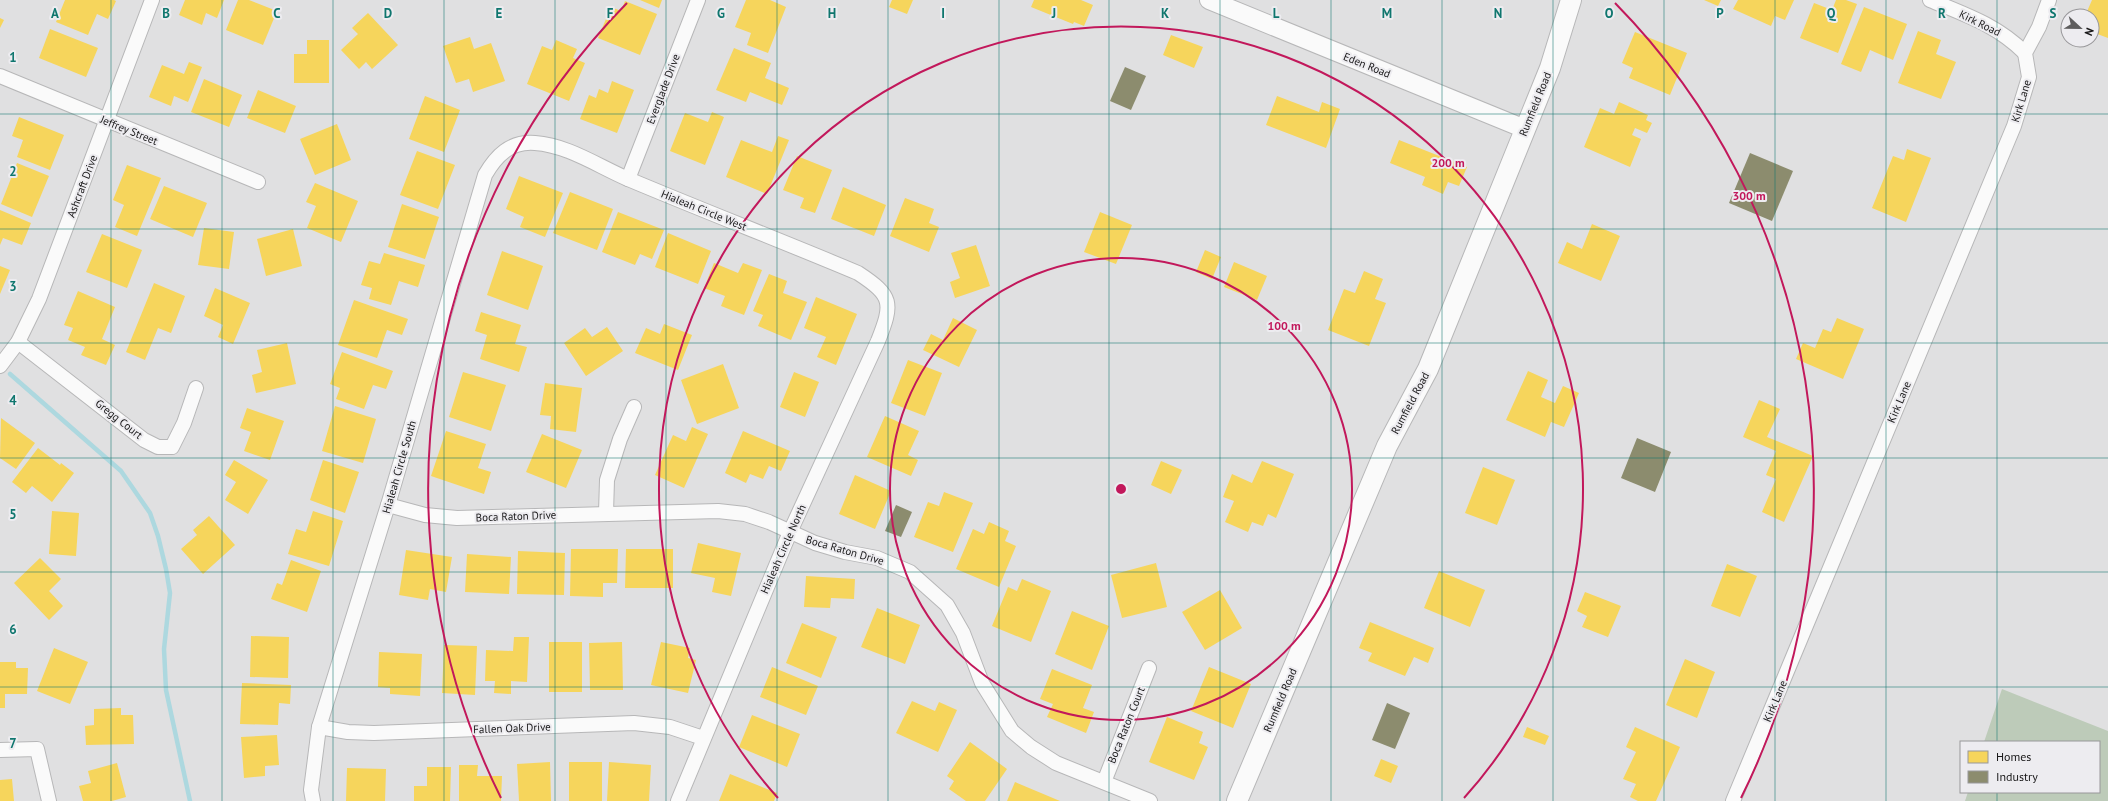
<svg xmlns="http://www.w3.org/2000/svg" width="2108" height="801" viewBox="0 0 2108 801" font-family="'PT Sans',sans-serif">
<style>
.green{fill:#bdcbb9}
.homes{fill:#f6d55c}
.industry{fill:#8c8c6e}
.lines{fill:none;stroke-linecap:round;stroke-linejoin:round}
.stream{stroke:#add8df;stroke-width:4.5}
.minor-casing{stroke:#b7b7b8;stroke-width:16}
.tertiary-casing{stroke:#b7b7b8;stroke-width:20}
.secondary-casing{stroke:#b7b7b8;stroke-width:22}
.minor{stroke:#fafafa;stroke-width:14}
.tertiary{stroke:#fafafa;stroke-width:18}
.secondary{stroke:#fafafa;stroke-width:20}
.grid{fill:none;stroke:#0f766e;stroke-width:1;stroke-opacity:0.55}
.ring{fill:none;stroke:#c2185b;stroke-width:2}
.labels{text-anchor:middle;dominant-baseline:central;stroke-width:4;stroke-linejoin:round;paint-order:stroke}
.street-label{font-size:11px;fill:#181718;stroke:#edecf0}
.grid-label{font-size:13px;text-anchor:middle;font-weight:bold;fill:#0f766e;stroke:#edecf0;stroke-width:4;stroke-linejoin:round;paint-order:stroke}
.centre{fill:#c2185b;stroke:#edecf0;stroke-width:2}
.ring-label{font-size:12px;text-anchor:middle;font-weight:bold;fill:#c2185b;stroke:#edecf0;stroke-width:4;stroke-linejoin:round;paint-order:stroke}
</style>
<rect width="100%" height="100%" fill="#e0e0e1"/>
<path class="green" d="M2002,689L2108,731V801H1965L1968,792H2099V742H1984Z"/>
<g class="homes">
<path d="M65,0H114L116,1L108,19L97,14L88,35L56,22Z"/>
<path d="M185,0H224L217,18L206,13L202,25L179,15Z"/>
<path d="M238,0H249L277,11L263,45L226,30Z"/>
<path d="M640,0H662L659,8Z"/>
<path d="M746,0H770L786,7L768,53L747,45L751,33L735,27Z"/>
<path d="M892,0H913L907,14L889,7Z"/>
<path d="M1034,0H1081L1093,5L1084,26L1074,22L1073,24L1031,7Z"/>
<path d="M1704,0H1721L1718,6Z"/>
<path d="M1738,0H1794L1785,20L1775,16L1771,26L1733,9Z"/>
<path d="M1836,0H1846L1857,4L1838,53L1800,38L1814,3L1832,10Z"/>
<path d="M2092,0H2108V38L2092,32V16H2085Z"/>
<path d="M625,1L657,14L640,55L598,38L611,7L621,11Z"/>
<path d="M1864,7L1907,24L1893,60L1870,50L1861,72L1841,64Z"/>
<path d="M368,13L398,45L372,69L366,62L359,69L341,50L358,34L352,28Z"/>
<path d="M0,18L4,20L0,28Z"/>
<path d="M50,29L98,48L86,77L39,58Z"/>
<path d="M1918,31L1941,40L1936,54L1956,62L1941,99L1898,83Z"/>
<path d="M1635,32L1687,53L1670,95L1629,78L1633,68L1622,63Z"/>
<path d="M1171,35L1203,47L1194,68L1163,55Z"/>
<path d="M470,37L474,49L491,43L505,81L473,92L469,79L456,83L443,46Z"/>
<path d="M307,40H329V83H294V54H307Z"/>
<path d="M556,40L577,49L573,58L585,63L569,101L527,84L542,46L552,50Z"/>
<path d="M734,48L771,63L765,78L789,88L782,105L750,92L746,102L716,90Z"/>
<path d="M189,62L202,67L188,102L174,96L171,106L149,97L162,65L184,74Z"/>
<path d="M204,79L242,95L229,127L191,112Z"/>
<path d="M612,81L634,90L617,133L580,119L589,95L596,98L599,89L608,93Z"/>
<path d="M258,90L296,106L285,133L247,118Z"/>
<path d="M425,96L460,110L444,152L409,139Z"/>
<path d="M1277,96L1319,112L1322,102L1340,109L1326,148L1266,125Z"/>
<path d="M1619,102L1648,115L1646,120L1652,123L1647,133L1635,128L1632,135L1641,139L1630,167L1584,147L1600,108L1614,114Z"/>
<path d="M712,112L724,117L705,165L670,151L685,113L708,122Z"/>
<path d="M19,117L64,135L50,170L17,157L23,140L12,136Z"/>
<path d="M337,124L351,160L315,175L300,139Z"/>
<path d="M778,136L789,140L767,194L726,177L741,140L772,152Z"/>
<path d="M1399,140L1467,167L1459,186L1448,182L1443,194L1422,185L1425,177L1390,163Z"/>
<path d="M1907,149L1931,158L1906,222L1872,208L1893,156L1904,160Z"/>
<path d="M417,151L455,165L438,209L400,195Z"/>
<path d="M797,156L832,170L815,213L800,208L804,198L783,190Z"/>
<path d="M17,163L49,176L32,217L1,204Z"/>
<path d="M127,165L161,178L137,236L115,227L124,205L113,200Z"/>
<path d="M519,176L563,193L545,237L520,227L524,217L506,209Z"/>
<path d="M315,183L358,201L341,242L307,228L316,206L306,202Z"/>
<path d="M164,186L207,203L193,237L150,219Z"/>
<path d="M843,187L886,205L874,236L831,219Z"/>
<path d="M570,192L613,209L597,250L553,233Z"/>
<path d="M905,198L934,209L929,223L939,227L929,252L890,236Z"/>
<path d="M402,204L439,217L425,259L388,247Z"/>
<path d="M0,210L31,223L22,245L3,238L0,245Z"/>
<path d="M618,212L664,230L652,259L640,254L635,265L602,252Z"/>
<path d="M1100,212L1132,225L1116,264L1084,252Z"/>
<path d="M1592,224L1620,236L1601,281L1558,263L1567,242L1582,249Z"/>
<path d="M204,228L234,232L229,269L198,265Z"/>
<path d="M293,229L302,266L266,276L257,239Z"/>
<path d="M668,233L711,251L698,284L655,267Z"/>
<path d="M102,234L142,250L127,288L86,272Z"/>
<path d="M976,245L990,286L955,298L950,282L960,278L951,253Z"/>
<path d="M1205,250L1221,257L1212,279L1196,272Z"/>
<path d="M502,251L543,266L528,310L487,295Z"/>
<path d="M384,253L425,265L418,287L399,281L391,305L369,299L372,288L361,285L369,261L380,264Z"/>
<path d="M1234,262L1267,276L1257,300L1224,287Z"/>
<path d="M714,263L738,273L743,263L762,270L744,315L721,306L725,296L704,288Z"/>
<path d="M0,266L10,270L0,294Z"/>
<path d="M1364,271L1383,279L1375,299L1386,303L1369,346L1328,330L1344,289L1355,293Z"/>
<path d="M769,274L787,281L783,293L807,302L791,340L758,326L763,315L753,311Z"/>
<path d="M154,283L185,296L171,333L158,328L145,360L126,352Z"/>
<path d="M215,288L250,303L233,344L218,337L223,325L204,316Z"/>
<path d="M78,291L115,307L102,339L115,345L106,365L81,355L85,347L68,340L73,328L64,325Z"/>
<path d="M816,297L857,314L836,365L817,357L826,337L804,328Z"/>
<path d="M354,300L408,319L402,335L387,330L377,358L338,345Z"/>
<path d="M481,312L521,325L515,344L527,347L519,372L480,359L487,335L475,331Z"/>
<path d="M953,318L977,330L959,367L923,350L931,334L943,340Z"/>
<path d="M1837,318L1864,329L1843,379L1796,359L1803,343L1815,348L1823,329L1831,332Z"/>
<path d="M664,324L692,335L678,370L635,353L646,328L660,334Z"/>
<path d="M607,327L623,351L586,376L564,343L585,328L592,337Z"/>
<path d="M287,343L296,384L256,393L252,375L262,372L257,350Z"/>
<path d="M342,352L393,371L386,389L373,385L364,409L336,399L340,388L330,384Z"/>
<path d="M908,360L942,373L925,416L891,403Z"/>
<path d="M723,364L739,408L697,424L681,380Z"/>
<path d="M1528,371L1548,380L1541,397L1555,403L1563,386L1579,393L1564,427L1551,422L1545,437L1506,420Z"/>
<path d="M463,372L506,385L491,431L449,417Z"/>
<path d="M794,372L819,382L805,417L780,407Z"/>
<path d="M545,383L582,388L576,432L550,429L551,416L540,415Z"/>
<path d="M1759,400L1780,409L1767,437L1813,456L1784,522L1762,512L1776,479L1766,475L1776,451L1743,437Z"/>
<path d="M335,406L376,419L363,463L322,451Z"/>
<path d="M247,408L284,421L270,460L244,451L251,432L240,428Z"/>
<path d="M885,416L919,431L908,455L918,460L911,476L867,457Z"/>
<path d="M1,418L35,443L16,469L0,458Z"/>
<path d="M692,427L708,434L684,488L655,475L673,435L686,441Z"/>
<path d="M446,431L486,444L478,468L491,472L484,494L431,476Z"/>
<path d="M743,431L790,451L781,471L769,466L763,479L750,474L746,483L725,473Z"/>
<path d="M542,434L582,450L566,488L526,472Z"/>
<path d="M38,448L60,465L61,463L74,473L52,502L32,486L26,493L12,482Z"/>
<path d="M234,460L268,480L248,514L225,500L236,482L225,475Z"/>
<path d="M323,460L359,472L345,513L310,500Z"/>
<path d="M1161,461L1182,470L1171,494L1151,485Z"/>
<path d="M1262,461L1294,474L1276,518L1268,514L1263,526L1252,522L1248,532L1225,522L1234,501L1223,497L1232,474L1252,483Z"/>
<path d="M1483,467L1515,480L1497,525L1465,513Z"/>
<path d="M855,475L891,491L875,529L839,514Z"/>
<path d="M944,492L973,503L953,552L914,537L928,502L939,506Z"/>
<path d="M52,511L79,513L76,556L49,554Z"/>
<path d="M313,511L343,521L329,566L288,554L296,529L306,532Z"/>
<path d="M209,516L235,545L203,574L181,549L197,535L193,530Z"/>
<path d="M989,522L1009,531L1005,541L1016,546L999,587L956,569L973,529L984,534Z"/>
<path d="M698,543L741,553L731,596L712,592L715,578L691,573Z"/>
<path d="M571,549H618L617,583H603V597L570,596Z"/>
<path d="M626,549H673V588H625Z"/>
<path d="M406,550L452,557L446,592L430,589L428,600L399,595Z"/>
<path d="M518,551L565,553L564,595L517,594Z"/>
<path d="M467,554L511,557L509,594L465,592Z"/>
<path d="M40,558L61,579L49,591L63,606L49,620L14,583Z"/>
<path d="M291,560L321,571L307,612L271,599L277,583L282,585Z"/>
<path d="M1156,563L1167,607L1122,618L1111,575Z"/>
<path d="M1727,564L1757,576L1740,617L1711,606Z"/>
<path d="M1439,571L1485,590L1470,627L1424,608Z"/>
<path d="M806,576L855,579L854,599L831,598L830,608L804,607Z"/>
<path d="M1022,579L1051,591L1031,642L992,626L1008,587L1017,591Z"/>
<path d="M1220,590L1242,628L1205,650L1182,612Z"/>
<path d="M1585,592L1621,606L1608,637L1582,627L1587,616L1577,611Z"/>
<path d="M877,608L920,625L905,664L861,647Z"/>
<path d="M1072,611L1109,626L1092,670L1055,654Z"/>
<path d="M1370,622L1434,648L1428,663L1414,657L1405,676L1368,661L1372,653L1359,648Z"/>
<path d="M802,623L837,637L821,678L786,663Z"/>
<path d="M251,636L289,637L288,678L250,677Z"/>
<path d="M514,637H529L527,682L511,681V694L494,693L495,681H485L486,650L513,651Z"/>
<rect x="549" y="642" width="33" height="50"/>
<path d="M622,642L623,690H590L589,643Z"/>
<path d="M661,642L690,648L688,658L696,660L688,693L651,685Z"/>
<path d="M444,645L477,646L475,695L442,693Z"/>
<path d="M54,648L88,662L70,704L37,691Z"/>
<path d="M379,652L422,654L420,696L390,694V688L378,687Z"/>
<path d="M1685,659L1715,672L1697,718L1666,705Z"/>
<path d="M0,662H16V668H28L27,694H5V708H0Z"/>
<path d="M772,667L818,686L806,715L760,697Z"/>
<path d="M1209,667L1251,684L1233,728L1191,711Z"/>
<path d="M1052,669L1092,685L1083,708L1094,712L1086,733L1047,717L1053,704L1040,699Z"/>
<path d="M242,683L291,685L290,704L279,703L278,725L240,724Z"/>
<path d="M912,701L935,711L939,702L957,710L938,752L896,733Z"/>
<path d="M121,708V715H133L134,744L86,745L85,726L94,725V709Z"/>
<path d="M752,715L800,734L787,767L739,747Z"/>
<path d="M1167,717L1203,732L1199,743L1208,747L1194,780L1149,762Z"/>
<path d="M1527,727L1549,736L1545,745L1523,737Z"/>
<path d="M1635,727L1680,747L1656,801H1638L1630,797L1636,784L1623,779L1636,752L1626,747Z"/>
<path d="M277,735L279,765L265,766V776L244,778L241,737Z"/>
<path d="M970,742L1007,769L985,801H966L949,789L954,781L947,776Z"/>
<path d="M1381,759L1398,766L1391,783L1374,776Z"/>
<path d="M550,762L551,801H519L517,764Z"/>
<rect x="569" y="762" width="33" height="39"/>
<path d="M609,762L651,765L649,801H607Z"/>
<path d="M117,763L126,797L112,801H83L79,786L91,783L88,771Z"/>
<path d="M459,765H478L477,776H502L501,801H459Z"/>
<path d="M427,767H451L450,801H414V786H427Z"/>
<path d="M347,768L386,769L385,801H346Z"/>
<path d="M730,774L777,793L774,801H719Z"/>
<path d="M12,779L14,801H0V780Z"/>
<path d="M1015,782L1060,801H1007Z"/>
</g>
<g class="industry">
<path d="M1125,67L1146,76L1131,110L1110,101Z"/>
<path d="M1750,153L1793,171L1772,221L1729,203Z"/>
<path d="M1637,438L1671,452L1655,492L1621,478Z"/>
<path d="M896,505L912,512L901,537L885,531Z"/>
<path d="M1387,703L1410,713L1395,749L1372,740Z"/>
</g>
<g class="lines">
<path class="stream" d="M10,374L121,471L150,513L158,536L166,569L170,593L164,649L166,690L190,801"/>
<g class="minor-casing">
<g id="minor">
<path d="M1930,0C1966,15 1997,25 2025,53"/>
<path d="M0,76L258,182"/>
<path d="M628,179L698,0"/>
<path d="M18,342L144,440L158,447H172L184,423L196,388"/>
<path d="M0,366L18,342L39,299L152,0"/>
<path d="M388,505L425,515L457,518L718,511L745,514L769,522L815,543L845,552L877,558L910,572L947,605L963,633L982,683L1012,731L1031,747L1056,763L1150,801"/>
<path d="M606,513L607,480L620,439L634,407"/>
<path d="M319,727L348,732L374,733L634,723L670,727L703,738"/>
<path d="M0,750L37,749L49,801"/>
<path d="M1104,782L1149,668"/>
<path d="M313,801L311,790L319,727L388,505L485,175C496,156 510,141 535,143C567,145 598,166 628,179C704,211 782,241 858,273C893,296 893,303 878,341L790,532L678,801"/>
<path d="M1733,801L2014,126L2029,77L2025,53L2039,27L2049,0"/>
</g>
</g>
<g class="tertiary-casing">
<path id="tertiary" d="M1209,0L1525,129"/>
</g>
<g class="secondary-casing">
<path id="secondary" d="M1237,801L1387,446L1428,369L1550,68L1571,0"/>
</g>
<use href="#minor" class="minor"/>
<use href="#tertiary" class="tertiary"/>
<use href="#secondary" class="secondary"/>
</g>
<path class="grid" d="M111,0V801M222,0V801M333,0V801M444,0V801M555,0V801M666,0V801M777,0V801M888,0V801M999,0V801M1109,0V801M1220,0V801M1331,0V801M1442,0V801M1553,0V801M1664,0V801M1775,0V801M1886,0V801M1997,0V742M0,114H2108M0,229H2108M0,343H2108M0,458H2108M0,572H2108M0,687H2108M1997,792V801"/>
<g class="ring">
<circle cx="1121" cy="489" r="231"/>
<path d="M778 798A462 462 0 1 1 1464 798"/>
<path d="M501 798A693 693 0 0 1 627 3M1615 3A693 693 0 0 1 1741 798"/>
</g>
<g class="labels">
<g class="street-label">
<text transform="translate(1980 23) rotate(26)">Kirk Road</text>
<text transform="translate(1367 65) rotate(22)">Eden Road</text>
<text transform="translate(663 89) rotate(-69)">Everglade Drive</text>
<text transform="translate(2021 101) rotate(-73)">Kirk Lane</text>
<text transform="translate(1535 104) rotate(-68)">Rumfield Road</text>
<text transform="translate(129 130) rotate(22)">Jeffrey Street</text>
<text transform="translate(82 186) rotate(-69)">Ashcraft Drive</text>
<text transform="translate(704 210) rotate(22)">Hialeah Circle West</text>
<text transform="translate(1899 402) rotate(-67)">Kirk Lane</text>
<text transform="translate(1410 403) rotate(-62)">Rumfield Road</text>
<text transform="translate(119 419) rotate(38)">Gregg Court</text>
<text transform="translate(399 467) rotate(-74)">Hialeah Circle South</text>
<text transform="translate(516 516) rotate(-2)">Boca Raton Drive</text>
<text transform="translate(783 549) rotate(-66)">Hialeah Circle North</text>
<text transform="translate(845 550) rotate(16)">Boca Raton Drive</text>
<text transform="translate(1280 700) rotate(-67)">Rumfield Road</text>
<text transform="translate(1775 701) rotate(-67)">Kirk Lane</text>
<text transform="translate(1126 725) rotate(-68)">Boca Raton Court</text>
<text transform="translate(512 728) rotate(-2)">Fallen Oak Drive</text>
</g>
</g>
<g class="grid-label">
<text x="55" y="18">A</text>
<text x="166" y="18">B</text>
<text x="277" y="18">C</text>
<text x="388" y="18">D</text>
<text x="499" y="18">E</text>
<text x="610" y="18">F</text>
<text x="721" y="18">G</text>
<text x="832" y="18">H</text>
<text x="943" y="18">I</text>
<text x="1054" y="18">J</text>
<text x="1165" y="18">K</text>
<text x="1276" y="18">L</text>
<text x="1387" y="18">M</text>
<text x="1498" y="18">N</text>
<text x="1609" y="18">O</text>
<text x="1720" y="18">P</text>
<text x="1831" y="18">Q</text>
<text x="1942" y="18">R</text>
<text x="2053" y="18">S</text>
<text x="13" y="62">1</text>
<text x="13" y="176">2</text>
<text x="13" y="291">3</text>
<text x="13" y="405">4</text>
<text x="13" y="519">5</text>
<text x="13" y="634">6</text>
<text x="13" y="748">7</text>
</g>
<circle cx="1121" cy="489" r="6" class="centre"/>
<g class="ring-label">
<text x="1448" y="167">200 m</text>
<text x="1749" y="200">300 m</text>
<text x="1284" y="330">100 m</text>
</g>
<rect x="1960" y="741" width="140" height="52" fill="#edecf0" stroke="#98979a"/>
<rect x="1968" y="751" width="20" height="12" fill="#f6d55c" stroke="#98979a"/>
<text x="1996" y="761" font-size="12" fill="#181718">Homes</text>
<rect x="1968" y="771" width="20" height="12" fill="#8c8c6e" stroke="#98979a"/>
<text x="1996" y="781" font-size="12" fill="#181718">Industry</text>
<g transform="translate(2080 28) rotate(112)"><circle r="19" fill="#edecf0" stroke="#98979a"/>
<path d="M0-3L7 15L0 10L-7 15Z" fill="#5e5d5e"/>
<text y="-6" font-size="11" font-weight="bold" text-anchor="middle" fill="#181718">N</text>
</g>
</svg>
